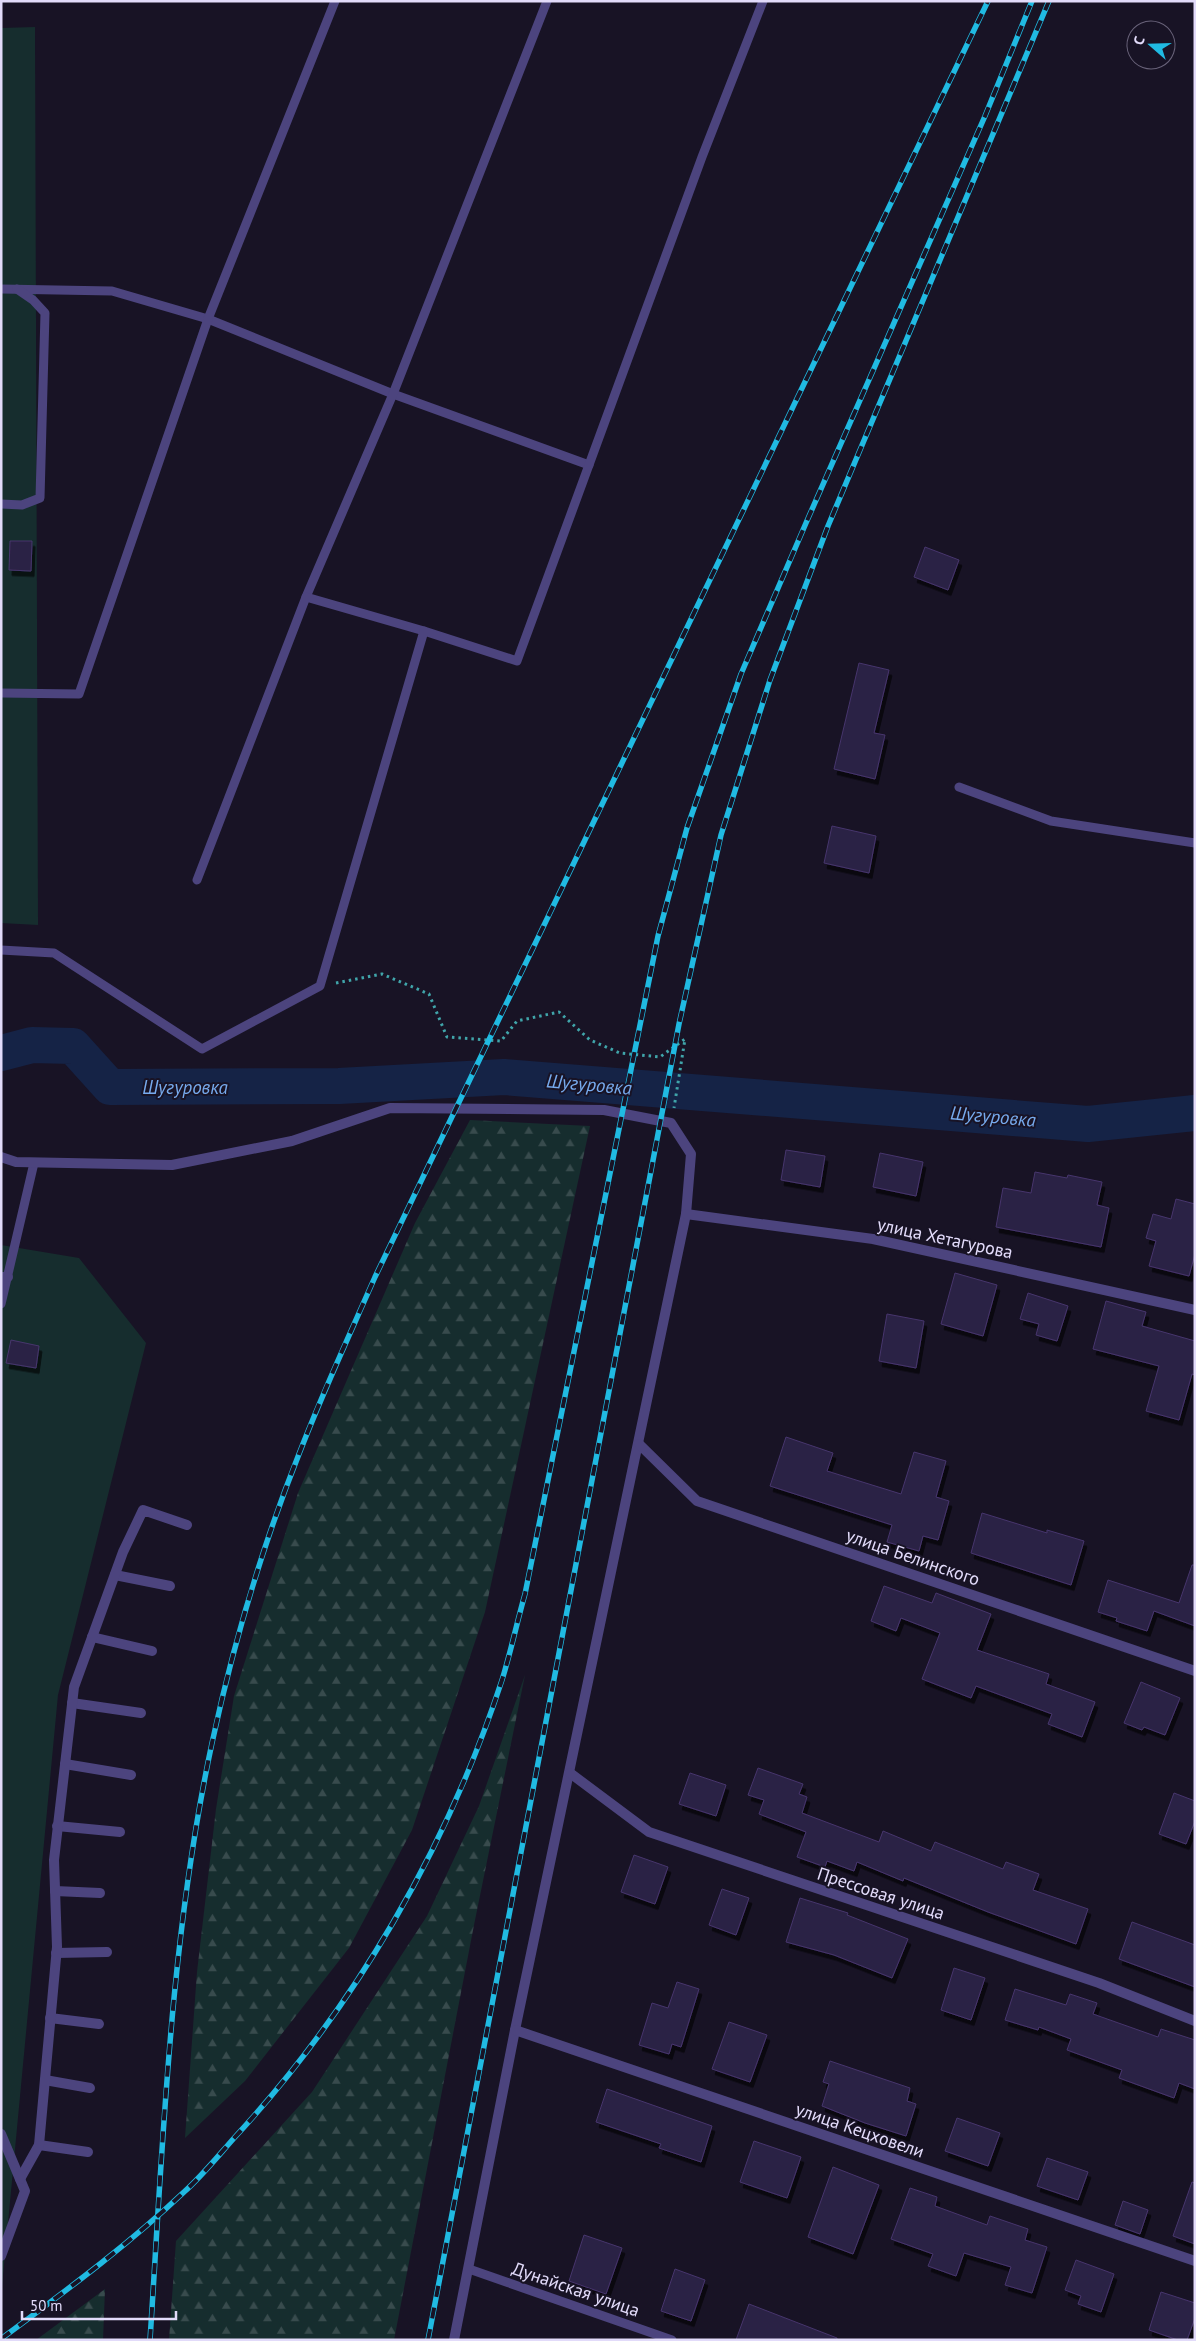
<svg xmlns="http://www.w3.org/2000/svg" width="1196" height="2341" viewBox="0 0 1196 2341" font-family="'PT Sans',sans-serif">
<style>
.forest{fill:url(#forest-firs)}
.garden{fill:#162d2e}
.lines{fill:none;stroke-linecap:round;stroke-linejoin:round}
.river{stroke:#152346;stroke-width:36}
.building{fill:#2c2144;stroke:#46366d;filter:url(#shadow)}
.path{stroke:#40a5aa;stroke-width:3;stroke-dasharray:2.5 4;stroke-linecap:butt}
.lane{stroke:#4c447e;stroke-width:9}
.street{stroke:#4c447e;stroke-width:10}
.rail-casing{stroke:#20bae2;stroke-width:5.5}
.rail{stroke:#181325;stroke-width:4;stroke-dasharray:11;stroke-linecap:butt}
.labels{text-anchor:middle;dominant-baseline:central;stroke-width:4;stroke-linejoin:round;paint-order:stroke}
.street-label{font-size:18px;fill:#e2dbfa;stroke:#181325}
.water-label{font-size:19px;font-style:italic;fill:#77aaed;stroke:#181325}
</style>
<defs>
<pattern id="forest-firs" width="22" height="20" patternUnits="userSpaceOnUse" patternTransform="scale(1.25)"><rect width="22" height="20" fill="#162d2e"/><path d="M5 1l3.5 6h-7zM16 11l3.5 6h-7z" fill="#384b4d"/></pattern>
<filter id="shadow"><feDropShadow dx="3" dy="5.5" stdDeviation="0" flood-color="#0009"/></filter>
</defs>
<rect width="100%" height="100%" fill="#181325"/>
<g class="forest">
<path d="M470,1120L590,1126L485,1612L412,1830L349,1948L245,2081L185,2138L197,1972L216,1809L234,1696L298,1493L415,1223Z"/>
<path d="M525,1675L474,1925L394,2340H169L176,2241L312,2092L427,1916L479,1806Z"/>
<path d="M105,2289L103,2340H36Z"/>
</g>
<g class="garden">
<path d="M35,27L38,925L1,923V28Z"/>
<path d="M1,1245L79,1258L146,1343L58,1695L1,2297Z"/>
</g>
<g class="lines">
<path class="river" d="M1,1053L32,1045L73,1046L110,1087L339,1086L504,1077L1088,1124L1195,1113"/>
</g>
<g class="building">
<path d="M10,541H32L31,571L9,570Z"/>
<path d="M925,547L959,560L948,590L914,577Z"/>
<path d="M859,663L889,670L874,733L885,735L875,779L834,769Z"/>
<path d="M832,826L876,836L869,873L824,863Z"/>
<path d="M786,1150L825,1156L820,1187L781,1180Z"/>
<path d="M880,1153L923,1162L916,1196L873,1187Z"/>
<path d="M1035,1172L1067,1178L1068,1175L1102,1182L1097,1205L1109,1208L1101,1247L996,1227L1003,1188L1031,1193Z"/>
<path d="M1176,1199L1195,1204V1254L1189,1276L1149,1266L1156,1241L1146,1238L1153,1214L1171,1219Z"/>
<path d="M955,1273L997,1285L983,1336L941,1324Z"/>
<path d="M1028,1293L1068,1306L1057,1341L1036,1335L1039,1324L1020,1319Z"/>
<path d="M1106,1301L1146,1312L1142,1326L1195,1341V1375L1192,1374L1179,1420L1146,1411L1159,1366L1093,1349Z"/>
<path d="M887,1314L924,1321L916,1368L879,1361Z"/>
<path d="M11,1340L39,1346L36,1368L6,1363Z"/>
<path d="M786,1437L833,1453L827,1471L901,1494L914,1452L946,1461L936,1497L949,1501L938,1540L923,1536L919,1551L887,1542L892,1525L770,1486Z"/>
<path d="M982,1513L1047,1533V1530L1084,1541L1071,1585L971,1553Z"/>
<path d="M1192,1565H1195V1626L1154,1611L1147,1631L1116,1621L1117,1618L1098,1612L1108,1580L1179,1603Z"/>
<path d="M884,1586L932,1603L936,1593L991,1614L977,1650L1049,1674L1046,1684L1095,1702L1082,1737L1048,1724L1052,1714L976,1686L971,1698L922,1679L940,1633L901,1618L896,1631L871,1621Z"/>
<path d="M1141,1682L1180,1698L1165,1735L1144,1727L1142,1730L1124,1723Z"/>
<path d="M758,1768L803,1784L799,1794L807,1797L802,1813L879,1842L883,1831L931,1851L935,1842L1003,1869L1006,1862L1039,1874L1033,1890L1088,1909L1076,1944L988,1912L904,1878L903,1881L857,1862L854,1871L827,1861L825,1867L797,1857L806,1832L759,1814L764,1800L748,1795Z"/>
<path d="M690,1773L726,1785L716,1816L679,1804Z"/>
<path d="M1174,1793L1195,1801V1821L1186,1844L1159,1834Z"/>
<path d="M634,1855L668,1867L655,1904L621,1892Z"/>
<path d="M722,1889L749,1898L736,1935L709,1925Z"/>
<path d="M800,1898L848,1913L847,1915L908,1939L892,1978L834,1955L786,1942Z"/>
<path d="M1132,1922L1195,1945V1987L1119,1959Z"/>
<path d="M954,1968L985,1978L971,2020L941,2010Z"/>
<path d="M677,1982L699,1989L681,2047L672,2044L669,2054L639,2045L652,2003L668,2008Z"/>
<path d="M1015,1989L1066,2005L1070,1994L1097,2003L1093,2014L1158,2037L1161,2029L1195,2040V2089L1179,2083L1174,2098L1119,2078L1122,2070L1067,2050L1071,2039L1039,2027L1038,2030L1005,2020Z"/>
<path d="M729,2022L767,2035L750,2082L712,2069Z"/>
<path d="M830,2061L910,2088L907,2101L916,2104L906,2136L865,2123L822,2106L829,2084L823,2082Z"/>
<path d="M607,2089L712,2126L701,2162L659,2148L661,2144L596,2122Z"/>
<path d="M957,2118L1000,2133L988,2166L945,2151Z"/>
<path d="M754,2141L801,2157L787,2198L740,2182Z"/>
<path d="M1047,2158L1088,2172L1078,2200L1037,2186Z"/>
<path d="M833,2167L879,2185L853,2254L808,2237Z"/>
<path d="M1192,2182L1195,2183V2244L1173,2236Z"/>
<path d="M910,2188L937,2197L935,2206L987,2225L990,2216L1028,2229L1025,2240L1047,2247L1032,2293L1005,2285L1011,2267L964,2253L956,2276L928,2266L933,2254L891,2239Z"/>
<path d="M1123,2201L1148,2210L1140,2234L1115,2225Z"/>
<path d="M584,2235L622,2248L606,2294L569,2281Z"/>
<path d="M1076,2260L1114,2274L1101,2312L1078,2304L1081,2296L1065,2290Z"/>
<path d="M675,2269L705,2280L691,2321L661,2311Z"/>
<path d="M1161,2292L1195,2303V2318L1187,2340H1178L1149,2330Z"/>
<path d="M749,2304L837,2338V2340H736Z"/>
</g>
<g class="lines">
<path class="path" d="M336,983L382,974L429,994L447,1037L501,1041L517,1021L559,1012L590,1040L620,1053L660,1057L685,1039L674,1108"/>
<g class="lane">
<path d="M1,289L112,291L208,319L393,394L589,465"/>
<path d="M1,504L22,505L40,498L45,313L33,300L17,289"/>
<path d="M306,597L393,394L547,1"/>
<path d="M1,693L79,694L208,319L335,1"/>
<path d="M959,787L1051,821L1195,843"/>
<path d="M197,880L306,597L424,631"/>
<path d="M1,950L54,953L202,1049L320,986L424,631L517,661L702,157L763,1"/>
<path d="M1,1304L34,1163"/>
<path d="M469,2269L672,2340"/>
</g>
<g class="street">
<path d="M1,1157L16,1162L172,1165L292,1141L390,1108L604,1110L671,1123L691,1154L686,1214L515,2030L454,2340"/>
<path d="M686,1214L873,1239L1195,1310"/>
<path d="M1,1277H8"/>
<path d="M639,1444L697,1501L1195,1671"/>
<path d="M115,1575L170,1586"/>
<path d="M92,1637L152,1651"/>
<path d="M72,1703L141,1713"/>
<path d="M65,1764L131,1775"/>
<path d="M570,1773L649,1832L1099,1983L1195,2021"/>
<path d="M57,1826L120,1832"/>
<path d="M55,1891L100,1893"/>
<path d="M56,1953L107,1952"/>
<path d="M50,2018L99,2024"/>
<path d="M515,2030L1195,2261"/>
<path d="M45,2080L90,2088"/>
<path d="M1,2134L25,2191L1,2256"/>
<path d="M39,2145L88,2152"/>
<path d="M20,2179L39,2145L57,1947L54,1860L74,1687L123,1552L143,1510L187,1525"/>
</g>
<g class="rail-casing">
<g id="rail">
<path d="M1,2339C64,2292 127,2246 184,2192C202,2176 218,2156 235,2137C355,2007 447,1848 502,1680C511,1651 517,1622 525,1594L658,936L687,828L741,674L806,523L985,116L1032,1"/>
<path d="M150,2340C163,2141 170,1939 212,1743C233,1645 262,1547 299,1454C322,1394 349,1336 375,1277L988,1"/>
<path d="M428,2340L679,1024L721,835L770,680L828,526L1049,1"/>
</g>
</g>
<use href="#rail" class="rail"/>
</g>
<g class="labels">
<g class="street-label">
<text transform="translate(945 1238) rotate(12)">улица Хетагурова</text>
<text transform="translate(913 1557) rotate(19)">улица Белинского</text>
<text transform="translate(881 1893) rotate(18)">Прессовая улица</text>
<text transform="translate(860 2130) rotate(19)">улица Кецховели</text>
<text transform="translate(576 2289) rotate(19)">Дунайская улица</text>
</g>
<g class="water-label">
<text transform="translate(589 1084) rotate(5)">Шугуровка</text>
<text x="185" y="1087">Шугуровка</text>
<text transform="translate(993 1116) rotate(5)">Шугуровка</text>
</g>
</g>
<rect width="1196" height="2341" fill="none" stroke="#e2dbfa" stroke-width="5"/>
<g transform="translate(1151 45) rotate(290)"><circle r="24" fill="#181325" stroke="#69637a"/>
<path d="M0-4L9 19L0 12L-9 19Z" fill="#20bae2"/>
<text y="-8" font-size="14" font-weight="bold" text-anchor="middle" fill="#e2dbfa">С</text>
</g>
<path d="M22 2311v8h154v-8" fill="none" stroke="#e2dbfa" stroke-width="2.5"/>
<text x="30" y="2311" font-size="15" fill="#e2dbfa" stroke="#181325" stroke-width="4" paint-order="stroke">50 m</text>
</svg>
